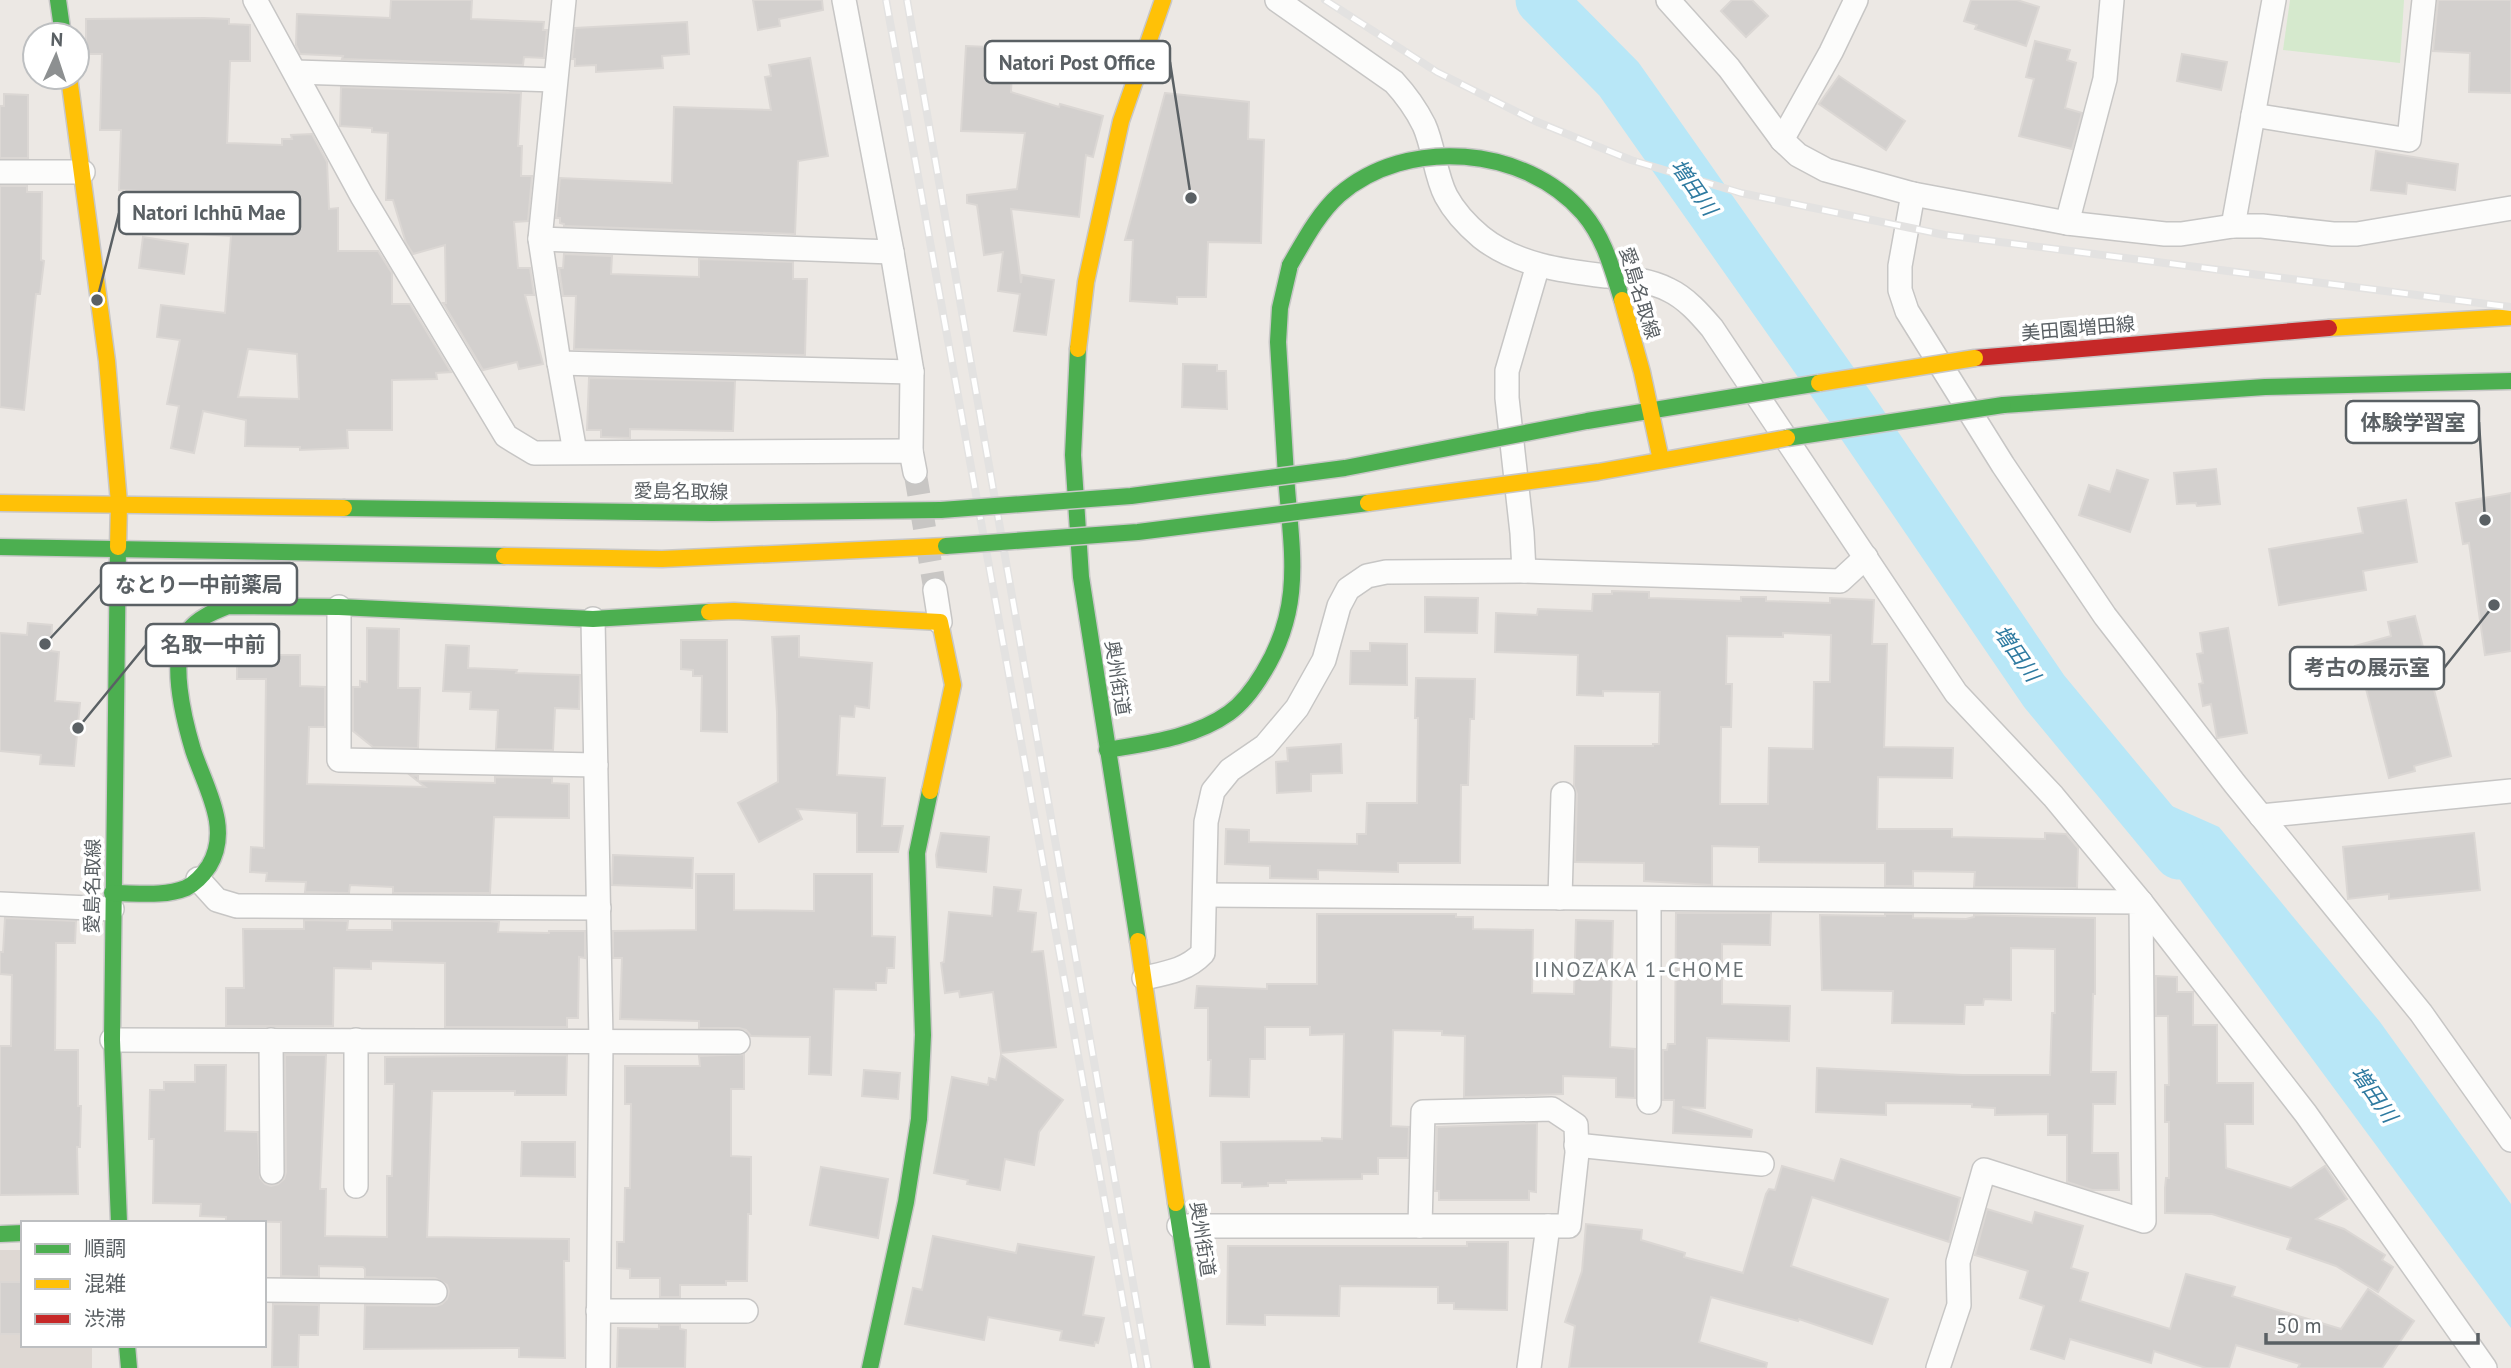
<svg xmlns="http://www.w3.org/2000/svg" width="2511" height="1368" viewBox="0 0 2511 1368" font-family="'PT Sans','Noto Sans JP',sans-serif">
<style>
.education{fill:#ded8d3}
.green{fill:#d5e9cd}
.water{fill:#b8e7f7}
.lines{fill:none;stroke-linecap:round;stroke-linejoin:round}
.river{stroke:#b8e7f7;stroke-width:51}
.building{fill:#d3d0ce;stroke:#dbd7d4;stroke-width:2;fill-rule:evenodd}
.street-tunnel{stroke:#c8c6c4;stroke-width:23;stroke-dasharray:23 11;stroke-linecap:butt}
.street-casing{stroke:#c7c6c5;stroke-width:26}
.fast-casing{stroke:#c8c7c7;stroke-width:19}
.slow-casing{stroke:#c8c7c7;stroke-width:19}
.jam-casing{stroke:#c8c7c7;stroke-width:19}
.street{stroke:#fcfcfb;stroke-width:23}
.fast{stroke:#4caf50;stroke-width:16}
.slow{stroke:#ffc107;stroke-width:16}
.jam{stroke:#c62828;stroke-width:16}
.rail-casing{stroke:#e3e2e1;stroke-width:8}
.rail{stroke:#fff;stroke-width:5;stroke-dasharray:16;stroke-linecap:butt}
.fast-bridge-casing{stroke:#c8c7c7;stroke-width:19;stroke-linecap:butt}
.slow-bridge-casing{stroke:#c8c7c7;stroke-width:19;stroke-linecap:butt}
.fast-bridge{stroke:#4caf50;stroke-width:16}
.slow-bridge{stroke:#ffc107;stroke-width:16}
.labels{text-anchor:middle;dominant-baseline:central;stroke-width:7;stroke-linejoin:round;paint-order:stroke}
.street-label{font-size:19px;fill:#5a6064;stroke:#fff}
.water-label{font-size:21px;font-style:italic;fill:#2e7aa0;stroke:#fff}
.neighbourhood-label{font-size:21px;letter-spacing:2px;fill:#6b7376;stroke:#fff}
.leader{fill:none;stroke:#5a6064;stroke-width:2.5}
.callout-dot{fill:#5a6064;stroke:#fff;stroke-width:2.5}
.callout{fill:#fff;stroke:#5a6064;stroke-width:2.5}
.callout-label{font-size:21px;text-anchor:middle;font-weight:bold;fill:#5a6064}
</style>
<rect width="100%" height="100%" fill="#ece8e4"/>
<path class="education" d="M0,1250H23V1345H92V1368H0Z"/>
<path class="green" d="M2290,0H2404L2400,63L2283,50Z"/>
<path class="water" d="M2156,799L2219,827L2380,1022L2511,1204V1328L2124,804Z"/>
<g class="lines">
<path class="river" d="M1541,0L1619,79L1853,411L2044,691L2179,854"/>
</g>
<g class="building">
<path d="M391,0H472L471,19L544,22L543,30H547L544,58L524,57L523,65L342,59L343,56L300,54L296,45L297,14L390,18Z"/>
<path d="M753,0H822L823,10L779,19L780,26L758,30Z"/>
<path d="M1732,0H1752L1768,16L1746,37L1721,11Z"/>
<path d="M1971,0H2017L2039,7L2026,46L1975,29L1977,25L1964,21Z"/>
<path d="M2438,0H2511V93L2469,92L2470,53L2433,51Z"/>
<path d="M204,18L229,19V24L250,25V61H230L227,143L282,145V139H292L291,135L312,134L327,162L329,209L338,208V251H378L392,273V304H410L451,372L436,373L437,379L392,380V430H347L348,448L300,450V447L245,446L246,420L203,411L194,453L171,448L179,406L167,404L180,340L157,337L161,305L225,313L231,236L201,234L204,194L119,190L121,130H100L102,54H86V19ZM248,349L297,354L299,399L238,397Z"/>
<path d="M687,22L689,54L662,56L663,68L596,72V65L575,66V59H572L575,28Z"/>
<path d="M2035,41L2070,50L2067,60L2076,63L2065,108L2082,113L2072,149L2019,136L2034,79L2026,77Z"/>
<path d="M966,46L1013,48L1011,92L1059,107L1060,104L1103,116L1093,157L1086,155L1079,217L1011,209L1021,283L1022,275L1054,280L1046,335L1014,331L1020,294L998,291L1003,252L984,255L977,205L967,203V195L1017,189L1025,133L961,131Z"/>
<path d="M2182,54L2227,62L2221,90L2177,81Z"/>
<path d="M810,58L828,156L798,161L795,234L564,226V224L560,223V218H556L560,178L672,183L674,107L771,110L765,77L771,76L769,65Z"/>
<path d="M1839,76L1905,121L1886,150L1819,104Z"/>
<path d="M341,87L521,93L518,146H522L521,176H532L528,221L514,222L518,268H530L534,295H525L543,364L519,369L517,362L483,370L443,303H446L445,245L413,254L406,243L393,200H386L388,133L372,132V128L340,126Z"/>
<path d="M1165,93L1249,102L1248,139L1264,140L1261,243L1208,242L1206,297H1177V304L1130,301L1133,240H1125Z"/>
<path d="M4,94L28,95V158H0V106H4Z"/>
<path d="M2376,151L2458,164L2455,190L2407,183L2406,194L2371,190Z"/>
<path d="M0,186H27V192H42L41,260L44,261L40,294H36L24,410L0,407Z"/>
<path d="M143,237L188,244L184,274L139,268Z"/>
<path d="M564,254L612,256L611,274L699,277V259L793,262V279H807L805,355L574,349L576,296H563L559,268H563Z"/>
<path d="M1183,364L1217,365V371H1226L1227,409L1182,407Z"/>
<path d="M589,378L735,381L733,431L630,429V438L601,437V430H587Z"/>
<path d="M2216,469L2220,504L2197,506L2196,503L2177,504L2174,473Z"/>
<path d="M2117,470L2148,480L2130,532L2079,515L2089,485L2110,492Z"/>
<path d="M2511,493V651L2485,655L2469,543L2463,544L2456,503Z"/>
<path d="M2406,500L2417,562L2363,571L2366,590L2279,605L2269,549L2363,533L2358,508Z"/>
<path d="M1612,591L1649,592V598L1741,601V597H1766V601L1830,603V598L1874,600L1872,644H1887L1884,747L1953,748L1952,778L1878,777L1877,829H1952V837L2045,839V833L2066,834L2078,848L2077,888L1974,887L1975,872L1913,871V886H1885V863L1759,862V847L1712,846V885L1644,881V863L1575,862L1577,794L1574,786L1575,746H1653V744H1659L1660,692L1603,691V696L1577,695L1578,655L1495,652L1496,613L1537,615L1538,609L1592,611L1593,594H1612ZM1783,633L1831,635L1830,682H1814L1813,749L1769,748L1768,804H1720L1721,727H1731L1732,684H1726L1727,636L1783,637Z"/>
<path d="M1425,597L1478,598L1477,633L1425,632Z"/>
<path d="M2415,616L2451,756L2414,766L2415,771L2389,778L2355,646L2391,636L2388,622Z"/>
<path d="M28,623L52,625L51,651L59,652L55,701L80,703L74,766L40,764L41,755L0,751V633L27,635Z"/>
<path d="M367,628L399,629L398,688H420L418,748L373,747L353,731V687H360V681L367,682Z"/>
<path d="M2228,628L2247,733L2217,738L2211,704L2203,706L2199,684L2203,683L2197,654L2203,653L2200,633Z"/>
<path d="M799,636V657L872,663L869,708L855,706L854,717L840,716L837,775L885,778L882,826H903L898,852H857V813L797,809L802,819L759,842L738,803L778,782L777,712L772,637Z"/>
<path d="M681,640H727V732L701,731L702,676H693V670L681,669Z"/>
<path d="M1370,643L1407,644V685L1350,684L1351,651H1370Z"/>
<path d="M446,645L469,646L468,668L517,670L516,673L580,675L579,709L555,708L553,750L496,749L498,710L470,709L471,692L443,691Z"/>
<path d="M237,655H300V686L325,687V727H309L307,784L425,787L410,775L418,776V781L495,783V777L552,778V783L569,784V818L494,817L490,893H393V887L350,885L349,893L305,892L306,882L266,881L267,873L250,872L251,847L264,848L266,679H237Z"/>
<path d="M1416,678L1475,679L1474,719H1470L1468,785H1461L1460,863H1398V872L1318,870V879L1270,878V866L1225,864L1226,829L1249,830V842L1357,844V834H1366L1367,803H1417L1418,718H1415Z"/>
<path d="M1341,744L1342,773L1311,774V791L1277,793L1276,762L1288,761L1287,748Z"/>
<path d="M941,833L989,837L986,872L937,867L936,855Z"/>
<path d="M2474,833L2480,890L2389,899V894L2348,899L2343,847Z"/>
<path d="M613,855L693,858L692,888L612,885Z"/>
<path d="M696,874H734V910L814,911V874H872V936L895,937L894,968H887L886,983H876V990L834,989L831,1075L809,1074L810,1037L751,1036L746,1030L739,1028H699V1021L620,1019L622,958H613V931L696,930Z"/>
<path d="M994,887L1021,890L1018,911L1036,913L1032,952L1043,951L1056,1047L1001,1053L993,992L960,997L959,991L945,993L941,963L944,962L949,912L992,916Z"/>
<path d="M1676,913H1771L1770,945L1722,944V1004L1790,1006L1789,1041L1707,1038L1705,1108L1682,1107L1752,1130L1751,1137L1673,1133L1674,1100H1663V1050H1667L1668,1044H1675Z"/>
<path d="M1317,914H1456V917H1473V929L1533,930L1532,993L1574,994L1576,920L1613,921L1610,1047L1635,1049V1098L1616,1097V1078L1563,1076V1094L1464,1097L1465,1036L1442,1035V1031L1393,1030L1391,1126L1409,1127L1408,1158H1378V1174H1362V1179L1286,1180V1183H1268V1186L1242,1187V1183H1222L1221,1142L1322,1141V1138L1342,1139L1344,1034L1310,1035V1027H1265V1059H1250L1249,1097L1210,1096L1211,1060H1208V1008H1195L1197,986L1267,989V984H1317Z"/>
<path d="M1885,914H1913V918L1966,919L1974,917V915L2095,918V994H2093L2091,1072H2116L2115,1104H2093L2092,1153H2118L2119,1190H2092L2067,1182V1135H2048V1114L1995,1115V1108L1972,1107V1104L1886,1103V1115L1816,1112L1817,1068L1962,1075H2050L2052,1013H2055V949L2011,948V1000L1984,999L1983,1005H1965L1964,1024L1892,1023L1893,991L1822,990L1820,915L1885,916Z"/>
<path d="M5,918L76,921L75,943H56L55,1050H78V1106H81L80,1147H77L78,1194L0,1195V1046H11L12,975L0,974V952H3Z"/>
<path d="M304,920L348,921L347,930H392V921H489L499,922L498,932L549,933V931H585V958L579,957L578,1018H567V1027H445V963L371,961V969L334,968L333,1026H226V988H244L243,929H304Z"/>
<path d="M2156,976L2177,977V992H2193V1025H2217V1083H2253V1124H2225L2226,1168L2291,1188L2325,1166L2347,1199L2316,1219L2344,1229L2385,1255L2382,1260L2393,1267L2378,1292L2336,1266L2287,1249L2291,1238L2212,1214L2165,1213V1188L2166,1178H2169V1122H2165V1085H2169L2168,1016H2156Z"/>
<path d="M744,1054V1089H731V1156L751,1157V1214H748L747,1281H726V1285H680V1297H660V1278H630V1269L617,1268V1242H624L625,1188H630L631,1104H625V1066H700L699,1056Z"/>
<path d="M285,1055H326L320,1189H326L325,1236L387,1237V1176H392L394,1084H385V1057L567,1055L566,1095H515V1091H432L427,1237L569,1239V1261H564L565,1358L519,1357V1348L364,1349L365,1305L436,1306L442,1304L447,1299L449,1291L447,1285L435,1278L365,1277V1269L363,1267L319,1266V1277L281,1276V1222L226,1221V1217L200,1216L201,1204L153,1203L154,1139H149L150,1090H164V1082H195V1065H226L225,1131L258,1132L260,1178L265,1184L271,1186L278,1184L284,1179L286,1172Z"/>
<path d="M1001,1055L1063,1100L1039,1132L1034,1165L1005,1159L1000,1190L967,1184L968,1180L934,1173L952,1077L988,1085L989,1078L996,1080Z"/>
<path d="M864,1070L900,1073L898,1099L862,1096Z"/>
<path d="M1537,1123L1536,1192L1529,1191V1200H1439V1191H1435L1437,1127Z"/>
<path d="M522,1142H575V1177L521,1176Z"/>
<path d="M1841,1159L1960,1198L1949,1242L1812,1197L1791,1266L1888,1299L1872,1344L1799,1319L1798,1321L1711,1297L1699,1342L1767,1363L1766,1368H1569L1575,1326L1565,1322L1582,1271L1586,1224L1642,1230L1641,1240L1685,1253L1684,1257L1743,1273L1766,1194L1769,1189L1775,1190L1782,1166L1834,1181Z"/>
<path d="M821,1167L888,1179L878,1238L810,1225Z"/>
<path d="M1987,1209L2032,1223L2035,1212L2083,1226L2071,1268L2088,1273L2080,1301L2170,1329L2186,1274L2235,1287L2232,1296L2341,1329L2368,1289L2414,1321L2382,1368H2298L2300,1364L2236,1345L2229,1368H2206L2154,1351L2151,1363L2070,1339L2064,1359L2031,1349L2044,1306L2020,1298L2028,1271L1975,1255Z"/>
<path d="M933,1236L1016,1253L1018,1244L1094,1257L1083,1315L1104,1318L1098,1343L1095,1342L1094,1346L1060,1340L1062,1331L988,1317L984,1340L905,1324L913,1288L922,1290Z"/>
<path d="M1467,1242H1508L1507,1310L1454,1309V1303H1438V1287L1340,1286L1339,1316L1265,1315V1325L1227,1324L1228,1246H1467Z"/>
<rect x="0" y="1282" width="23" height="52"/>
<path d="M273,1304L319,1305L318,1335H299L298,1367H272Z"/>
<path d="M659,1325H680V1329L686,1330L685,1368H617L618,1328L659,1329Z"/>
</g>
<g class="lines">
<path class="street-tunnel" d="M915,472L935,590"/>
<g class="street-casing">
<g id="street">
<path d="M255,0L362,196L506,436L534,453L911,451L915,472"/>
<path d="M564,0L540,239L559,363L575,452"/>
<path d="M1277,0L1394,82C1406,95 1416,109 1424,125C1434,147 1435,175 1446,196C1454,211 1468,226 1481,237C1516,265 1563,271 1606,276C1627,278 1650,280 1669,290C1686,298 1700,314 1712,328L1956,693L2053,796L2141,902L2306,1114L2485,1368"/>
<path d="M1668,0L1729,68L1782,140L1798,155L1826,170L1913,194L2067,223L2165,234H2181L2233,226H2262L2333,234H2357L2511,208"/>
<path d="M295,72L555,80"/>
<path d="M2253,115L2409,140L2424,0"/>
<path d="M1782,140L1831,52L1856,0"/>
<path d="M0,172H83"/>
<path d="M1913,194L1900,266V290L1907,311L2003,465L2105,616L2235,784L2421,1013L2511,1140"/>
<path d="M2067,223L2105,79L2112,0"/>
<path d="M2233,226L2274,0"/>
<path d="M540,239L892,252L844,0"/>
<path d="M892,252L912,372L911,451"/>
<path d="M559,363L912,372"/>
<path d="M1524,571L1522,533L1507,398V371L1538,265"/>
<path d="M935,590L940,622"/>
<path d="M339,607V760L596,765"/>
<path d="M593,619L601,1041L598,1368"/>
<path d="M2261,816L2511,791"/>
<path d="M198,879L217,900L237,906L599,908"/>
<path d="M1206,895L2141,902L2144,1221L1984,1170L1958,1262L1959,1305L1938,1368"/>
<path d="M1560,898L1563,794"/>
<path d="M1649,899V1102"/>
<path d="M0,904L112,909"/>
<path d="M1144,978C1167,973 1187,970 1203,953L1206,822L1213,791L1230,770L1265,746L1297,708L1324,660L1339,606L1348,589L1367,576L1386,572L1524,571L1840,581L1866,557"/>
<path d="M112,1040L738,1042"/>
<path d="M271,1040L272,1172"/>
<path d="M1576,1145L1762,1164"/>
<path d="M356,1186V1040"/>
<path d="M1179,1226H1548L1529,1368"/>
<path d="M1420,1226L1423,1112L1552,1109L1576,1125L1577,1153L1569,1226H1548"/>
<path d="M264,1290L435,1292"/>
<path d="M598,1311H746"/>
</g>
</g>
<g class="fast-casing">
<g id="fast">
<path d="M58,0L63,35"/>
<path d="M1078,349L1073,455L1081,577L1138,941"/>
<path d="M2003,405L2265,387L2511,381"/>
<path d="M344,508L712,513L941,510"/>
<path d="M0,547L504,556"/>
<path d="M118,547L112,1040L119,1223"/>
<path d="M1107,750C1148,743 1194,738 1229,713C1243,703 1254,688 1263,673C1305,605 1291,550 1286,475C1283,431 1281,387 1278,342L1280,308L1290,265"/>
<path d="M112,893C136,893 164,897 186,888C196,883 203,875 209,866C232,828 205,787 193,750C184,720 168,657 188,631C198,618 213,612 228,606L339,607L593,619L709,612"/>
<path d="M1176,1203L1202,1368"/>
<path d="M0,1234L23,1233"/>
<path d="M127,1345L129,1368"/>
<path d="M870,1368L906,1202L919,1119L923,1035L917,853L930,791"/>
</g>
</g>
<g class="slow-casing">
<g id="slow">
<path d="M69,77L107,361L119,503L118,547"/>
<path d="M2329,328L2511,317"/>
<path d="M1078,349L1086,282L1121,121L1163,0"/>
<path d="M0,503L344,508"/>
<path d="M504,556L662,559L946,546"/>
<path d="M709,612L734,611L940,622L953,685L930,791"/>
<path d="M1138,941L1176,1203"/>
</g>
</g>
<g class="jam-casing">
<path id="jam" d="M1975,358L2329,328"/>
</g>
<use href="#street" class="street"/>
<use href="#fast" class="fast"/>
<use href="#slow" class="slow"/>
<use href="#jam" class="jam"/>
<g class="rail-casing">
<g id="rail">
<path d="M886,0L1135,1368"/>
<path d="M907,0L1148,1368"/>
<path d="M1325,0L1437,72L1535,121L1631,160L1741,193L1945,235L2511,307"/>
</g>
</g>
<use href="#rail" class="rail"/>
<g class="fast-bridge-casing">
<g id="fast-bridge">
<path d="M1290,265C1304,241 1318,214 1339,195C1407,136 1525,146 1583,213C1605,239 1612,269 1622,300"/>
<path d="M1787,438L2003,405"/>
<path d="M941,510L1131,496L1345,468L1587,421L1819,383"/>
<path d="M946,546L1138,532L1368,503"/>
</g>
</g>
<g class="slow-bridge-casing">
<g id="slow-bridge">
<path d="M1622,300L1642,372L1661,460"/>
<path d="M1819,383L1975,358"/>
<path d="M1368,503L1598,472L1787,438"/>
</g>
</g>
<use href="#fast-bridge" class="fast-bridge"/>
<use href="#slow-bridge" class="slow-bridge"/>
</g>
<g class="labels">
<g class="street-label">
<text transform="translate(1640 293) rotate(73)">愛島名取線</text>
<text transform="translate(2078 328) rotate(-5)">美田園増田線</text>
<text transform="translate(681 491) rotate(1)">愛島名取線</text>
<text transform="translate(1118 678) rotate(81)">奥州街道</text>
<text transform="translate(92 886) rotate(-89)">愛島名取線</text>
<text transform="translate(1203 1239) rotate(81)">奥州街道</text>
</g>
<g class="water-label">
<text transform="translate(1694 187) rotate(55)">増田川</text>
<text transform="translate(2017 653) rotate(55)">増田川</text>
<text transform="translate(2374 1094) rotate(55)">増田川</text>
</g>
<g class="neighbourhood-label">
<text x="1640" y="969">IINOZAKA 1-CHOME</text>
</g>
</g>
<path class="leader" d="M1191 198L1170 62M97 300L119 213M2485 520L2479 422M45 644L101 584M78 728L146 645M2494 605L2444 668"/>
<g class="callout-dot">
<circle cx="1191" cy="198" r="7"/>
<circle cx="97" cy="300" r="7"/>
<circle cx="2485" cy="520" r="7"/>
<circle cx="45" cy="644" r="7"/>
<circle cx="78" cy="728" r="7"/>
<circle cx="2494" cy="605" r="7"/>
</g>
<g class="callout">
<rect x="985" y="41" width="185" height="42" rx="7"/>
<rect x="119" y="192" width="181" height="42" rx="7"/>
<rect x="2346" y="401" width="133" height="42" rx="7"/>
<rect x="101" y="563" width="196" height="42" rx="7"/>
<rect x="146" y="624" width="133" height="42" rx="7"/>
<rect x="2290" y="647" width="154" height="42" rx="7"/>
</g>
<g class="callout-label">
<text x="1077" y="70">Natori Post Office</text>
<text x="209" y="220">Natori Ichhū Mae</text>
<text x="2413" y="430">体験学習室</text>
<text x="199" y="592">なとり一中前薬局</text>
<text x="213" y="652">名取一中前</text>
<text x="2367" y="675">考古の展示室</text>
</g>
<rect x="21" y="1221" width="245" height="126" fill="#ffffff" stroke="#bdbfc1" stroke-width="2"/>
<rect x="35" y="1244" width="35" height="10" fill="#4caf50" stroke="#bdbfc1" stroke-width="2"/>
<text x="84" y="1256" font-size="21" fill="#5a6064">順調</text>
<rect x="35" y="1279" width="35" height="10" fill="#ffc107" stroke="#bdbfc1" stroke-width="2"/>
<text x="84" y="1291" font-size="21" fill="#5a6064">混雑</text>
<rect x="35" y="1314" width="35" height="10" fill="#c62828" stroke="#bdbfc1" stroke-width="2"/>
<text x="84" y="1326" font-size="21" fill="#5a6064">渋滞</text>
<g transform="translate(56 56) rotate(3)"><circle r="33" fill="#ffffff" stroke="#bdbfc1" stroke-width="2"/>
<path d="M0-5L12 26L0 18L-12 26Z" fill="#8d9091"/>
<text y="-10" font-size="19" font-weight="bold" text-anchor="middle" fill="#5a6064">N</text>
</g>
<path d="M2266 1333v10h212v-10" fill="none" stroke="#5a6064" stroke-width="3.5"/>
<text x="2276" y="1333" font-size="21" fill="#5a6064" stroke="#ffffff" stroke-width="5" paint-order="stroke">50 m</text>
</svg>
